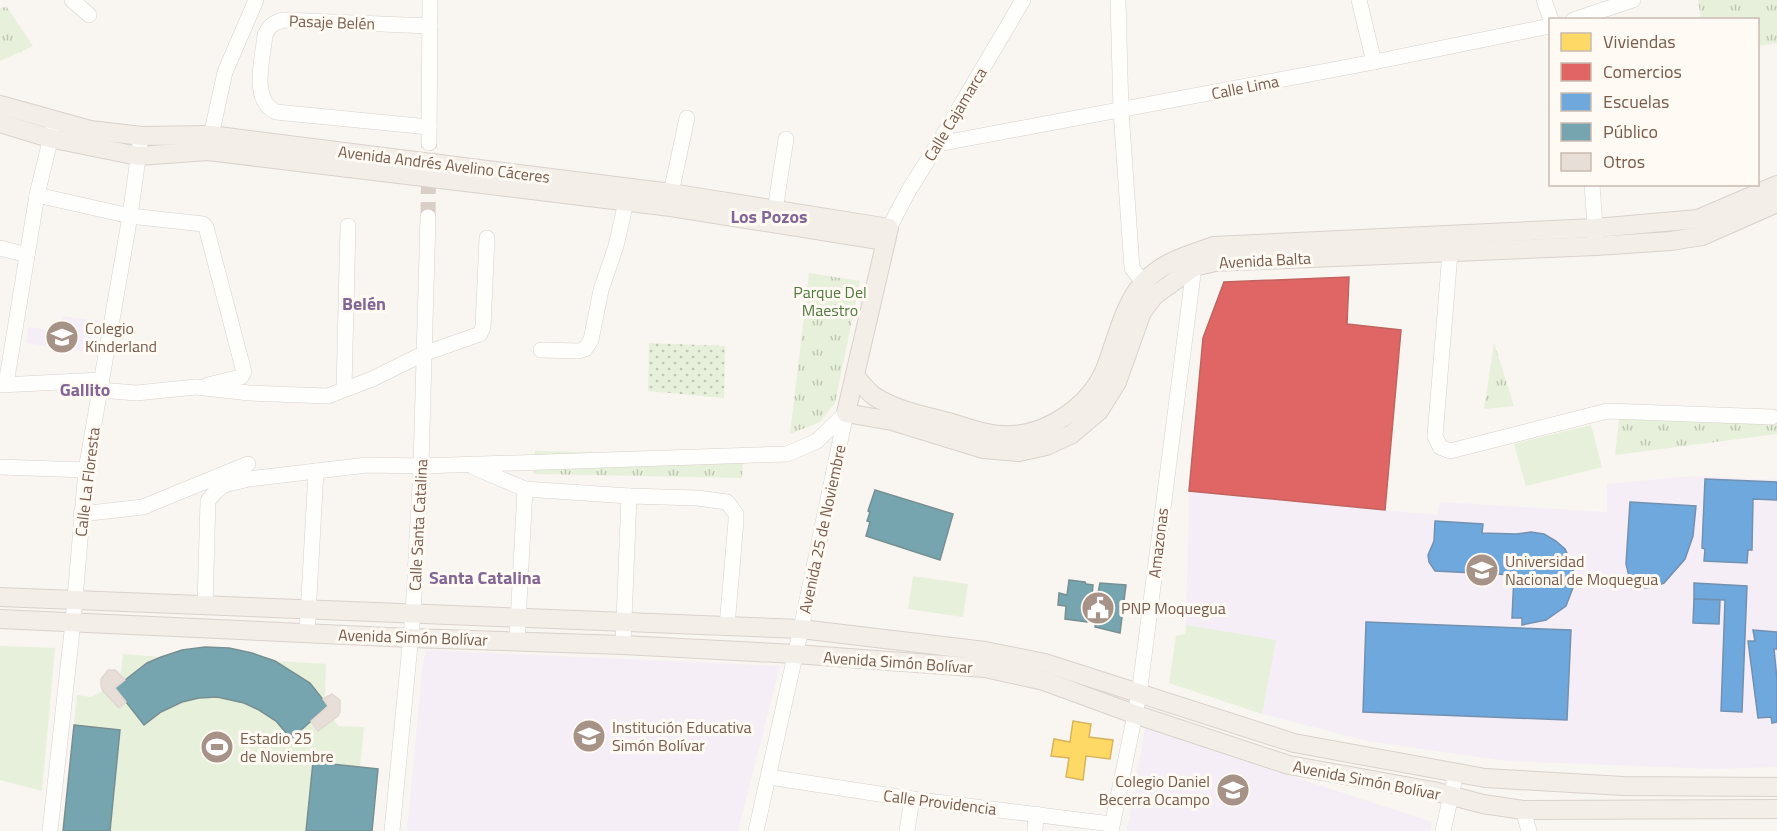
<svg xmlns="http://www.w3.org/2000/svg" width="1777" height="831" viewBox="0 0 1777 831" font-family="'Titillium Web',sans-serif">
<style>
.education{fill:#f6eef6}
.grass{fill:url(#grass-dots)}
.park{fill:url(#park-tufts)}
.garden{fill:#e7f0db}
.homes{fill:#ffd966;stroke:#d7b45e;stroke-width:1.5}
.shops{fill:#e06666;stroke:#c1635e;stroke-width:1.5}
.schools{fill:#6fa8dc;stroke:#7291b1;stroke-width:1.5}
.public{fill:#76a5af;stroke:#778f92;stroke-width:1.5}
.building{fill:#e6ded7;stroke:#e2d8d2;stroke-width:1.5}
.lines{fill:none;stroke-linecap:round;stroke-linejoin:round}
.minor-tunnel{stroke:#d9cfc7;stroke-width:15;stroke-dasharray:15 8;stroke-linecap:butt}
.minor-casing{stroke:#d7d1cb;stroke-width:16}
.major-casing{stroke:#dad1cc;stroke-width:20}
.minor{stroke:#fefefd;stroke-width:15}
.major{stroke:#f3eee8;stroke-width:18}
.labels{text-anchor:middle;dominant-baseline:central;stroke-width:6;stroke-linejoin:round;paint-order:stroke}
.street-label{font-size:16px;fill:#7a5c4d;stroke:#fffaf3}
.park-label{font-size:16px;fill:#537a41;stroke:#fffaf3}
.poi-label{font-size:16px;fill:#7a5c4d;stroke:#fffaf3;text-anchor:start}
.neighbourhood-label{font-size:18px;font-weight:bold;fill:#846695;stroke:#fffaf3}
</style>
<defs>
<pattern id="grass-dots" width="8" height="8" patternUnits="userSpaceOnUse" patternTransform="scale(1.5)"><rect width="8" height="8" fill="#e7f0db"/><path d="M2 2h.1M6 6h.1" fill="none" stroke="#c0c6b4" stroke-width="1.8" stroke-linecap="round"/></pattern>
<pattern id="park-tufts" width="24" height="20" patternUnits="userSpaceOnUse" patternTransform="scale(1.5)"><rect width="24" height="20" fill="#e7f0db"/><path d="M3 7l-1-3M5 7V3M7 7l1-3M15 17l-1-3M17 17v-4M19 17l1-3" fill="none" stroke="#c0c6b4"/></pattern>
</defs>
<rect width="100%" height="100%" fill="#f9f5f0"/>
<g class="education">
<path d="M63,316L100,321L95,353L26,343L28,327L59,331Z"/>
<path d="M1693,476L1777,480V767L1716,769L1506,761L1367,741L1262,714L1275,640L1186,625L1189,491L1437,515L1440,502L1607,512V484Z"/>
<path d="M426,650L780,666L738,831H407L422,671Z"/>
<path d="M1145,728L1432,822L1430,831H1127Z"/>
</g>
<path class="grass" d="M649,343L725,346L724,398L648,391Z"/>
<g class="park">
<path d="M1698,0H1777V43L1758,46V20L1701,19Z"/>
<path d="M6,6L33,46L0,61V9Z"/>
<path d="M809,273L860,281L835,403L820,422L790,434Z"/>
<path d="M1494,343L1514,406L1484,409Z"/>
<path d="M1620,412L1777,420V434L1615,455Z"/>
<path d="M535,451L743,456L742,478L534,474Z"/>
</g>
<g class="garden">
<path d="M1591,425L1602,467L1526,486L1514,444Z"/>
<path d="M913,576L968,584L963,617L908,609Z"/>
<path d="M1186,625L1276,640L1262,714L1169,683L1176,636L1185,634Z"/>
<path d="M0,646L55,648L42,791L0,780Z"/>
<path d="M205,647L229,648L252,653L275,661L326,664L325,696L332,694L340,700L341,706L338,716L334,720L338,726L364,727L360,767L378,769L372,831H63L77,695L91,697L103,691C99,676 107,666 121,673L123,654L161,657L182,650Z"/>
</g>
<path class="homes" d="M1073,721L1091,724L1089,737L1113,740L1110,759L1086,756L1083,780L1066,777L1069,758L1051,756L1054,739L1070,742Z"/>
<path class="shops" d="M1349,277L1347,324L1401,330L1385,510L1189,491L1203,338L1224,282Z"/>
<g class="schools">
<path d="M1705,479L1777,482V500L1753,499L1752,550H1748L1747,563L1704,561L1705,549L1702,548Z"/>
<path d="M1630,502L1696,506L1693,536L1685,559L1664,583L1653,587L1642,588L1629,576L1626,564Z"/>
<path d="M1435,521L1483,524L1482,533L1516,534L1531,532L1544,534L1556,541L1565,549L1573,566L1574,585L1566,606L1546,620L1522,625V618H1512L1514,575L1435,571L1429,562L1428,555L1434,541Z"/>
<path d="M1694,583L1747,586L1742,712L1721,711L1725,600L1694,599Z"/>
<path d="M1694,599L1720,600L1719,624L1693,623Z"/>
<path d="M1366,622L1571,630L1567,720L1363,712Z"/>
<path d="M1753,630L1777,632V649H1774L1777,679V722L1772,723L1771,717L1758,718L1748,641H1755Z"/>
</g>
<g class="public">
<path d="M875,490L953,514L940,560L866,536L870,522L867,521L870,512L868,511Z"/>
<path d="M1069,580L1085,582L1086,584L1093,585L1092,597L1097,598L1100,583L1126,585L1120,633L1095,627L1097,611L1089,610L1087,622L1065,619L1066,606L1058,605L1059,593L1067,595Z"/>
<path d="M205,647L229,648L252,653L275,661L310,683L328,706L291,739L276,721L259,710L244,703L217,697L199,698L182,702L161,712L144,725L115,688L147,663L161,657L182,650Z"/>
<path d="M74,725L120,730L110,831H63Z"/>
<path d="M313,762L378,769L372,831H306Z"/>
</g>
<g class="building">
<path d="M108,670H115L125,680L115,688L126,702L119,708L103,691L101,686V679Z"/>
<path d="M332,694L340,700V712L338,716L318,731L311,721L328,706L323,699Z"/>
</g>
<g class="lines">
<path class="minor-tunnel" d="M428,217L429,143"/>
<g class="minor-casing">
<g id="minor">
<path d="M72,0L89,15"/>
<path d="M1118,0L1121,111L1132,268L1150,291"/>
<path d="M1359,0L1374,62"/>
<path d="M1544,0L1551,20"/>
<path d="M1573,20L1633,0"/>
<path d="M429,127L276,112C250,100 263,58 265,35C269,26 273,23 283,20L430,26"/>
<path d="M429,143L430,0"/>
<path d="M938,144L1374,62L1550,26"/>
<path d="M209,145L225,72L256,0"/>
<path d="M1592,184L1596,240"/>
<path d="M671,193L687,118"/>
<path d="M37,195L130,216L203,224L206,227L244,372L241,377L208,385"/>
<path d="M775,210L786,139"/>
<path d="M889,228L909,190L938,144L1023,0"/>
<path d="M1451,241L1435,436L1440,447L1450,451L1607,411L1772,417"/>
<path d="M0,248L27,255"/>
<path d="M541,350L579,351L585,349L591,340L601,290L616,246L628,193"/>
<path d="M6,384L37,195L53,128"/>
<path d="M0,385L101,380"/>
<path d="M344,389L348,226"/>
<path d="M100,390L136,393L196,387L249,393L328,396L372,379L423,354L480,334L483,327L487,238"/>
<path d="M0,467L86,470"/>
<path d="M473,467L525,489"/>
<path d="M81,514L143,507L248,464"/>
<path d="M205,605L208,501L215,492L224,485L249,479L367,465L421,466L787,454L817,441L846,413"/>
<path d="M307,633L316,471"/>
<path d="M517,641L525,489L629,496"/>
<path d="M623,645L629,496L697,498L727,502L736,514V521L727,626"/>
<path d="M769,777L912,799L1111,824"/>
<path d="M1523,810L1529,831"/>
<path d="M50,831L73,622L86,470L130,216L140,144"/>
<path d="M392,831L413,614L421,466L428,217"/>
<path d="M756,831L801,629L846,413"/>
<path d="M907,831L912,799"/>
<path d="M1035,831L1036,814"/>
<path d="M1111,831L1139,695L1194,267L1193,260"/>
<path d="M1443,831L1456,773"/>
</g>
</g>
<g class="major-casing">
<g id="major">
<path d="M0,105L90,130L142,136L210,135L671,193L889,228L846,413L892,421L983,449L1019,452L1046,446L1072,434L1099,411L1117,382L1142,312L1154,296L1194,267L1215,262L1596,246L1671,241L1702,236L1777,203"/>
<path d="M0,123L49,138L138,156L208,151L671,207L885,241"/>
<path d="M855,376C861,383 867,391 874,396C896,411 927,416 952,423C971,429 993,437 1014,435C1051,432 1089,405 1104,372C1116,343 1122,308 1142,284C1163,261 1186,256 1214,246L1595,228L1698,219L1777,185"/>
<path d="M0,597L801,629L985,651L1045,663L1294,743L1485,778L1623,786L1777,787"/>
<path d="M0,619L410,638L623,645L795,654L985,668L1044,681L1134,714L1289,765L1433,791L1483,804L1523,810L1777,809"/>
</g>
</g>
<use href="#minor" class="minor"/>
<use href="#major" class="major"/>
</g>
<defs>
<g id="school-disc" transform="scale(1.725)"><circle r="9.5" fill="#a69286" stroke="#fffaf3"/><path d="M0-5L7-2L0 1L-7-2ZM-4 1L0 2.5L4 1V4Q0 6-4 4Z" fill="#fff"/></g>
<g id="university-disc" transform="scale(1.725)"><circle r="9.5" fill="#a69286" stroke="#fffaf3"/><path d="M0-5L7-2L0 1L-7-2ZM-4 1L0 2.5L4 1V4Q0 6-4 4Z" fill="#fff"/></g>
<g id="civic-disc" transform="scale(1.725)"><circle r="9.5" fill="#a69286" stroke="#fffaf3"/><path d="M-.6-6.5H3V-4.5H.6V-3L4-1V1h2V6H-6V1h2V-1L-.6-3ZM-1.2 2.5V6h2.4V2.5Z" fill="#fff"/></g>
<g id="stadium-disc" transform="scale(1.725)"><circle r="9.5" fill="#a69286" stroke="#fffaf3"/><path d="M0-5a6.5 5 0 1 0 0 10a6.5 5 0 1 0 0-10ZM-3.5-1.8h7v3.6h-7Z" fill="#fff"/></g>
</defs>
<g fill-rule="evenodd">
<use href="#school-disc" x="62" y="337"/>
<use href="#university-disc" x="1482" y="570"/>
<use href="#civic-disc" x="1098" y="608"/>
<use href="#school-disc" x="589" y="736"/>
<use href="#stadium-disc" x="217" y="747"/>
<use href="#school-disc" x="1233" y="790"/>
</g>
<g class="labels">
<g class="street-label">
<text transform="translate(332 22) rotate(2)">Pasaje Belén</text>
<text transform="translate(1245 87) rotate(-11)">Calle Lima</text>
<text transform="translate(955 114) rotate(-59)">Calle Cajamarca</text>
<text transform="translate(444 164) rotate(7)">Avenida Andrés Avelino Cáceres</text>
<text transform="translate(1265 260) rotate(-3)">Avenida Balta</text>
<text transform="translate(87 482) rotate(-83)">Calle La Floresta</text>
<text transform="translate(418 525) rotate(-87)">Calle Santa Catalina</text>
<text transform="translate(822 529) rotate(-78)">Avenida 25 de Noviembre</text>
<text transform="translate(1158 543) rotate(-83)">Amazonas</text>
<text transform="translate(413 637) rotate(2)">Avenida Simón Bolívar</text>
<text transform="translate(898 662) rotate(4)">Avenida Simón Bolívar</text>
<text transform="translate(1367 780) rotate(11)">Avenida Simón Bolívar</text>
<text transform="translate(940 802) rotate(7)">Calle Providencia</text>
</g>
<g class="park-label">
<text x="830" y="292">Parque Del<tspan x="830" dy="18">Maestro</tspan></text>
</g>
<g class="poi-label">
<text x="85" y="328">Colegio<tspan x="85" dy="18">Kinderland</tspan></text>
<text x="1505" y="561">Universidad<tspan x="1505" dy="18">Nacional de Moquegua</tspan></text>
<text x="1121" y="608">PNP Moquegua</text>
<text x="612" y="727">Institución Educativa<tspan x="612" dy="18">Simón Bolívar</tspan></text>
<text x="240" y="738">Estadio 25<tspan x="240" dy="18">de Noviembre</tspan></text>
<text x="1210" y="781" text-anchor="end">Colegio Daniel<tspan x="1210" dy="18">Becerra Ocampo</tspan></text>
</g>
<g class="neighbourhood-label">
<text x="769" y="216">Los Pozos</text>
<text x="364" y="303">Belén</text>
<text x="85" y="389">Gallito</text>
<text x="485" y="577">Santa Catalina</text>
</g>
</g>
<rect x="1549" y="18" width="210" height="168" fill="#fffaf3" stroke="#cabbb1" stroke-width="1.5"/>
<rect x="1561" y="33" width="30" height="18" fill="#ffd966" stroke="#cabbb1" stroke-width="1.5"/>
<text x="1603" y="48" font-size="18" fill="#7a5c4d">Viviendas</text>
<rect x="1561" y="63" width="30" height="18" fill="#e06666" stroke="#cabbb1" stroke-width="1.5"/>
<text x="1603" y="78" font-size="18" fill="#7a5c4d">Comercios</text>
<rect x="1561" y="93" width="30" height="18" fill="#6fa8dc" stroke="#cabbb1" stroke-width="1.5"/>
<text x="1603" y="108" font-size="18" fill="#7a5c4d">Escuelas</text>
<rect x="1561" y="123" width="30" height="18" fill="#76a5af" stroke="#cabbb1" stroke-width="1.5"/>
<text x="1603" y="138" font-size="18" fill="#7a5c4d">Público</text>
<rect x="1561" y="153" width="30" height="18" fill="#e6ded7" stroke="#cabbb1" stroke-width="1.5"/>
<text x="1603" y="168" font-size="18" fill="#7a5c4d">Otros</text>
</svg>
